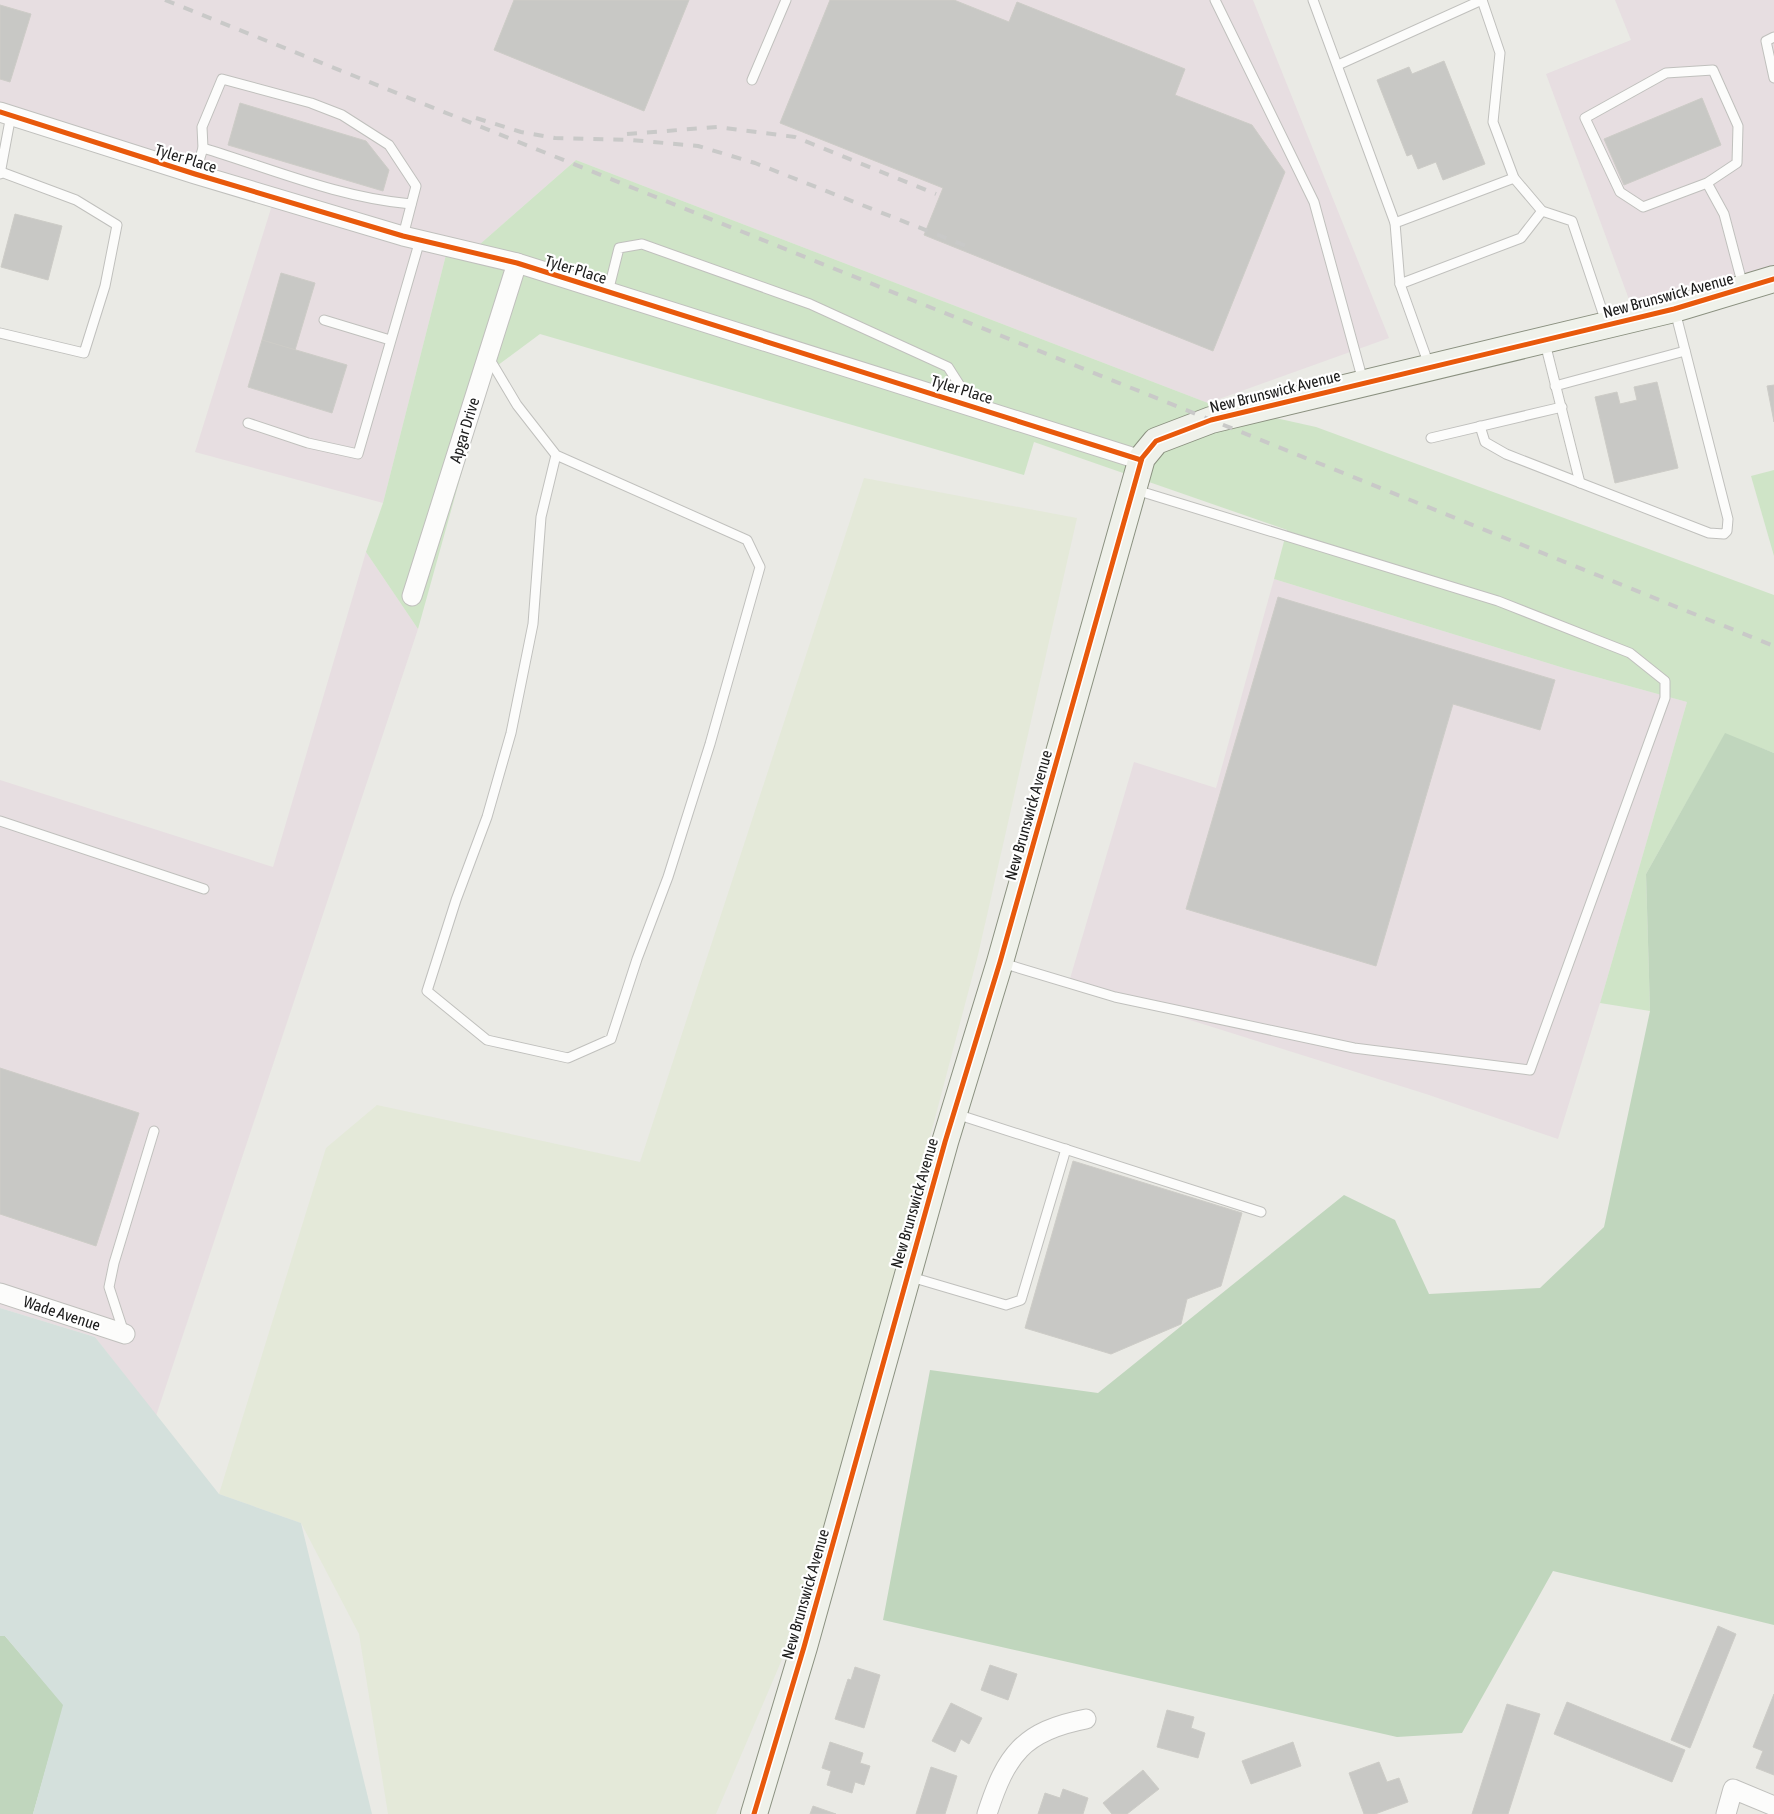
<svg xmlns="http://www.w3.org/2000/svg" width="1774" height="1814" viewBox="0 0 1774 1814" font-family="'Asap Condensed',sans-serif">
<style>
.industrial{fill:#e7dee1}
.farmland{fill:#e4e9d9}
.grass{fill:#cfe4c7}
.forest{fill:#c0d6bd}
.wetland{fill:#d4e0dc}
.building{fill:#c8c8c5;stroke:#cdccc7}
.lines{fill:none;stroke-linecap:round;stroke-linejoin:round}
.lane-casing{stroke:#c0c0bd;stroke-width:11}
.street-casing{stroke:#c0c0bd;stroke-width:21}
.secondary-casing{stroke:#8b9180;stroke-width:28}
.lane{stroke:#fcfcfb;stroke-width:9}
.street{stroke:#fcfcfb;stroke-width:19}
.secondary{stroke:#eff1ea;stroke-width:26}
.rail{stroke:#c9c9c8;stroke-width:4;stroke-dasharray:10 10;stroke-linecap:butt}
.cycleway-casing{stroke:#fff;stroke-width:8}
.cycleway{stroke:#e8590c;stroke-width:5}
.labels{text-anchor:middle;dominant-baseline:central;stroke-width:4.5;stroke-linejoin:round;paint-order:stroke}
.street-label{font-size:16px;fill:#1c1c1c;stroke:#fff}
</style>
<rect width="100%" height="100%" fill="#eaeae5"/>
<g class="industrial">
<path d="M0,0H1253L1389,338L1208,403L576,160L471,252L449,243L383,503L195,452L273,202L0,118Z"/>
<path d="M1615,0H1774V278L1634,313L1546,74L1631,40Z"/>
<path d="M366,552L418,629L156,1416L95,1337L0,1308V780L273,867Z"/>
<path d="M1274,579L1567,669L1687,702L1600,1003L1558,1139L1426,1094L1069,982L1134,762L1216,788Z"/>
</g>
<path class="farmland" d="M864,478L1077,518L978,955L809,1596L716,1814H388L359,1634L301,1523L219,1494L326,1148L377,1105L640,1162Z"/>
<g class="grass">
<path d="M576,160L1208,403L1316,427L1774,595V753L1725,734L1646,874L1650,1011L1600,1003L1687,702L1567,669L1274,579L1287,530L1034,442L1024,475L540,334L490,371L418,629L366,552L383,503L449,243L471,252Z"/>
<path d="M1774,470V556L1751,476Z"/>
</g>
<g class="forest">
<path d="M1725,733L1774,753V1625L1553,1571L1462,1733L1397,1737L883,1620L930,1370L1098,1393L1344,1195L1395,1220L1429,1294L1540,1288L1604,1227L1650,1011L1646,874Z"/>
<path d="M0,1636H5L64,1705L33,1814H0Z"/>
</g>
<path class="wetland" d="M0,1308L95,1337L219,1494L301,1523L372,1814H33L63,1705L5,1636H0Z"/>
<g class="building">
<path d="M514,0H689L644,111L494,50Z"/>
<path d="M830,0H954L1009,22L1017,2L1185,69L1175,95L1252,125L1285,172L1213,351L924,235L943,188L780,123Z"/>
<path d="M0,5L31,14L10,82L0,79Z"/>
<path d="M1444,61L1485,164L1443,180L1436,162L1418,169L1412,154L1407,156L1377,80L1409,67L1412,74Z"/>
<path d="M1702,98L1721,145L1624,185L1604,139Z"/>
<path d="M240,103L366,141L389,170L383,191L228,145Z"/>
<path d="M15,214L62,226L48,280L1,267Z"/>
<path d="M281,273L315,283L295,350L262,340Z"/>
<path d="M262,340L347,365L332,413L248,387Z"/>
<path d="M1657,382L1678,468L1615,483L1595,397L1617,392L1620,404L1637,400L1634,387Z"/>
<path d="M1774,385V422L1767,386Z"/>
<path d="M1278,597L1555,680L1540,730L1453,704L1376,966L1186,909Z"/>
<path d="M0,1068L139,1113L96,1246L0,1214Z"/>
<path d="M1073,1161L1242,1213L1221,1286L1187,1299L1181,1324L1111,1354L1025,1328Z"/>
<path d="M1718,1626L1736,1634L1690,1748L1671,1740Z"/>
<path d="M990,1665L1017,1674L1008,1700L981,1690Z"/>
<path d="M855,1667L880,1675L864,1728L835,1719L848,1679L851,1680Z"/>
<path d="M1774,1694V1775L1756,1768L1763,1751L1753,1747Z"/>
<path d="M1567,1702L1685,1750L1672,1782L1554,1734Z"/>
<path d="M951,1703L982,1718L969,1744L961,1739L955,1752L932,1741Z"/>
<path d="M1507,1704L1540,1714L1508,1814H1472Z"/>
<path d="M1167,1710L1194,1717L1191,1728L1205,1733L1198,1758L1157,1747Z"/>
<path d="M830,1742L863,1753L860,1763L870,1766L864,1785L855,1782L852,1793L827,1785L831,1771L822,1768Z"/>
<path d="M1293,1742L1301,1766L1251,1784L1242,1761Z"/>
<path d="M1379,1762L1387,1782L1399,1778L1408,1802L1375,1814H1364L1349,1773Z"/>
<path d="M931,1767L957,1776L945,1814H916Z"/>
<path d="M1143,1770L1159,1789L1127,1814H1112L1103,1803Z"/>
<path d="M1063,1789L1088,1798L1083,1814H1038L1045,1793L1060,1798Z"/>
<path d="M813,1806L836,1814H810Z"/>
</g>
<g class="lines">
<g class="lane-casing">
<g id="lane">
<path d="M1215,0L1314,202L1363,381"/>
<path d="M1313,0L1395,223L1400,284L1429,365"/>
<path d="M1482,0L1500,53L1493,122L1514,178L1542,211L1572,221L1606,322"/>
<path d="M1774,37L1766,41L1774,78"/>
<path d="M1338,65L1482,0"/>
<path d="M752,80L786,0"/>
<path d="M203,148C272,169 340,198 411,204"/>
<path d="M0,174L11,115"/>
<path d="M195,174L203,148L202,127L222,79L311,103L342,115L389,145L416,186L403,236"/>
<path d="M1707,183L1737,163L1738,126L1713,70L1666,73L1585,118L1620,192L1643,207L1707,183L1724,214L1743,286"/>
<path d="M1395,223L1514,178"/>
<path d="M1400,284L1521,238L1542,211"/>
<path d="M608,292L619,248L642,244L810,304L948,367L971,403"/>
<path d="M324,320L390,340"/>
<path d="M0,333L84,353L105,286L117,225L76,200L1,172"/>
<path d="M1545,343L1580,483"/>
<path d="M489,358L517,405L556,455L541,517L533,624L511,733L487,817L456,900L427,991L487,1040L568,1058L611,1039L637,959L668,877L710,744L760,567L747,540L556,455"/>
<path d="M1555,386L1685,351"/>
<path d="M248,423L308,443L358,454L420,240"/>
<path d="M1480,426L1485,442L1506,454L1709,533L1724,534L1727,531L1728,519L1675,311"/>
<path d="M1431,438L1562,407"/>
<path d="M0,821L204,889"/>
<path d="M1002,963L1115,997L1354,1048L1530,1070L1665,698V681L1630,653L1498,601L1136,490"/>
<path d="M956,1114L1261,1212"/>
<path d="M911,1277L1006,1305L1021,1300L1066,1149"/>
<path d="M124,1333L109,1287L114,1263L154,1131"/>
</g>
</g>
<g class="street-casing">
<g id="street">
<path d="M0,112L195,174L403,236L517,263L1141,460"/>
<path d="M412,596L517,263"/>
<path d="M0,1293L125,1334"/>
<path d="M987,1814C1006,1755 1023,1731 1086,1719"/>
<path d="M1726,1814L1733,1789L1774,1806"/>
</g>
</g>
<g class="secondary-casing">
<path id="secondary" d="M754,1814L804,1647L945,1142L1000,962L1142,458L1156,441L1211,420L1674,309L1774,279"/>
</g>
<use href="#lane" class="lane"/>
<use href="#street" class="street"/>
<use href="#secondary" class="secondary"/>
<g class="rail">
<path d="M165,0L1774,646"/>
<path d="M476,118L521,132L555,138L631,140L698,146L755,163L974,249"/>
<path d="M627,134L717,127L795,137L936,194"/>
</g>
<g class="cycleway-casing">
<g id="cycleway">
<path d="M0,112L195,174L403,236L517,263L1141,460"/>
<path d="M754,1814L804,1647L945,1142L1000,962L1142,458L1156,441L1211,420L1674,309L1774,279"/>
</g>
</g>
<use href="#cycleway" class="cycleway"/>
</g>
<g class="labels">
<g class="street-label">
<text transform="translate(186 158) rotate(17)">Tyler Place</text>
<text transform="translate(576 269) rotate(17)">Tyler Place</text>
<text transform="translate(1668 295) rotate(-15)">New Brunswick Avenue</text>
<text transform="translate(962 389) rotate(17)">Tyler Place</text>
<text transform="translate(1275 391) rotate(-14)">New Brunswick Avenue</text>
<text transform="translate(464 430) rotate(-73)">Apgar Drive</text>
<text transform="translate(1028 815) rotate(-74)">New Brunswick Avenue</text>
<text transform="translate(914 1203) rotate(-74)">New Brunswick Avenue</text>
<text transform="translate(62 1313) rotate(18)">Wade Avenue</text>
<text transform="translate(805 1594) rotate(-74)">New Brunswick Avenue</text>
</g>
</g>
</svg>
